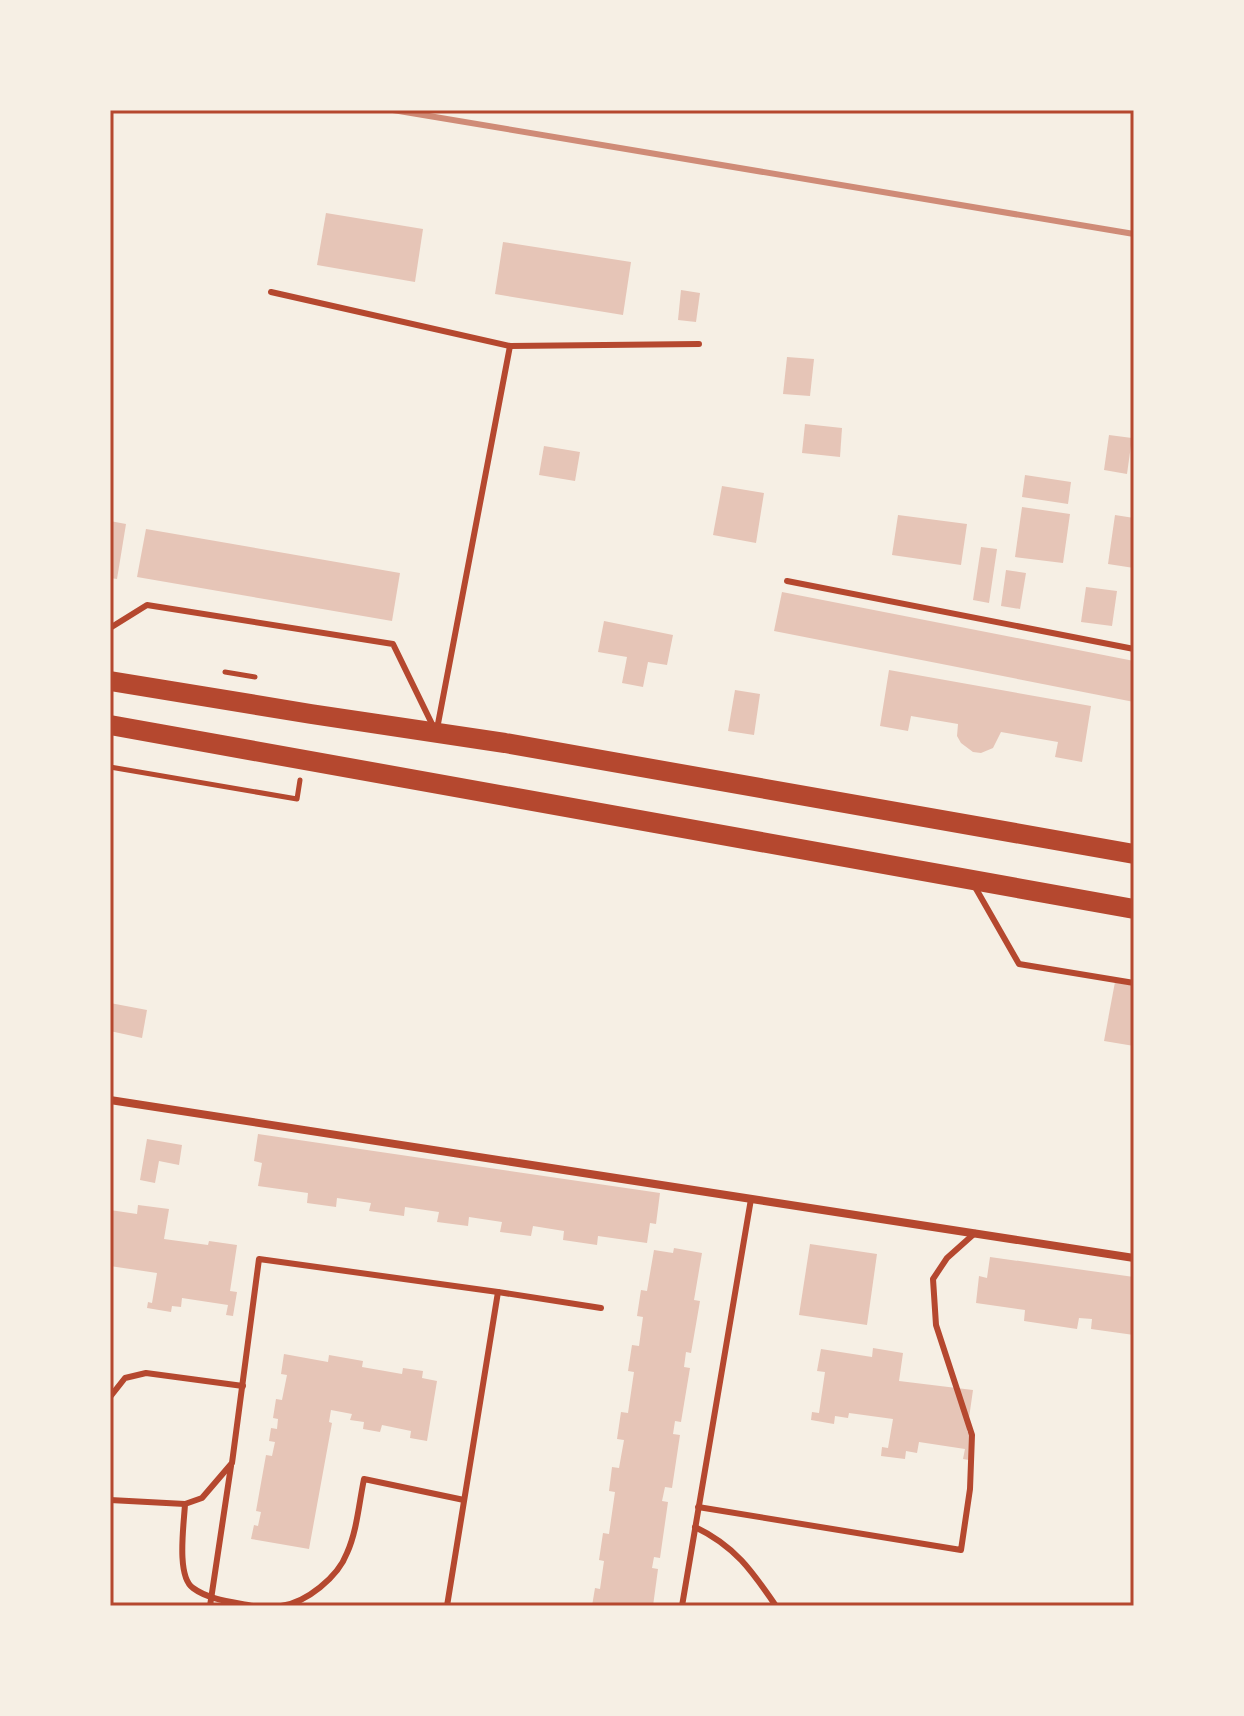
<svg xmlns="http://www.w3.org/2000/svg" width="1244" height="1716" viewBox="0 0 1244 1716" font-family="'Roboto Serif',serif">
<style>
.building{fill:#e6c5b7}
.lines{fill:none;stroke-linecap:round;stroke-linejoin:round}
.path{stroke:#b5482f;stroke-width:5}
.service{stroke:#b5482f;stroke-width:6}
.minor{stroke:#b5482f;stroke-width:8}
.primary{stroke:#b5482f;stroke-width:20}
.rail{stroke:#cf8b77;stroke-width:6}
.neatline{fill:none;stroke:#b5482f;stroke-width:3}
</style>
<rect width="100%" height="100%" fill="#f6efe4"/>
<g class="building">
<path d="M326,213L423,229L415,282L317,265Z"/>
<path d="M503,242L631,262L623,315L495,294Z"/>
<path d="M681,290L700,293L696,322L678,320Z"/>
<path d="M787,357L814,359L810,396L783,394Z"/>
<path d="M805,424L842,428L840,457L802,453Z"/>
<path d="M1109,435L1132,438L1127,474L1104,470Z"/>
<path d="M544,446L580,452L575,481L539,475Z"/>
<path d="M1025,475L1071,482L1068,504L1022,497Z"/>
<path d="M722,486L764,493L756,543L713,535Z"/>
<path d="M1022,507L1070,514L1063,563L1015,557Z"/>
<path d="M898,515L967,524L961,565L892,555Z"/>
<path d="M1115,515L1134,518V568L1108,564Z"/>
<path d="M110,521L126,524L117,579L110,578Z"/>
<path d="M146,529L400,573L392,621L137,577Z"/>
<path d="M981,547L997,549L989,603L973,600Z"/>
<path d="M1006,570L1026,573L1020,609L1001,606Z"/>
<path d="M1086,587L1117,591L1112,626L1081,622Z"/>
<path d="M782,592L1134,661V702L774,631Z"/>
<path d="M604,621L673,635L667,665L648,662L643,687L622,683L627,657L598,652Z"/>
<path d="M889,670L1091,706L1082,762L1055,757L1058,742L1001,732L993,748L981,753L973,752L961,743L957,736L958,724L911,716L908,731L880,726Z"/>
<path d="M735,690L760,694L754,735L728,731Z"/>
<path d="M1115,982L1134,986V1046L1104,1041Z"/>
<path d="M110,1003L147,1010L142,1038L110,1031Z"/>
<path d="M258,1134L660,1193L656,1224L650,1223L647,1243L598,1236L597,1245L563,1240L564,1231L533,1226L531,1236L500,1232L502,1222L469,1217L468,1226L437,1222L439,1212L405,1207L404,1216L369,1211L371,1203L337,1198L336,1207L307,1203L308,1193L258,1186L262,1163L254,1161Z"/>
<path d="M147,1139L182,1145L179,1165L159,1161L155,1183L140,1180Z"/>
<path d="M138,1205L169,1209L164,1239L208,1245L209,1241L237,1245L230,1291L237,1292L233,1316L226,1315L228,1305L182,1298L181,1307L172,1306L171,1312L147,1308L148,1302L152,1303L157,1273L110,1266V1210L137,1214Z"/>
<path d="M810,1244L877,1254L867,1325L799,1315Z"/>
<path d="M674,1248L702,1253L694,1300L700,1301L691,1353L686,1352L684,1367L690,1368L681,1422L675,1421L673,1434L680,1435L672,1488L665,1487L662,1501L668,1502L660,1558L654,1557L652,1568L658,1569L653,1606H592L595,1588L600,1589L604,1561L599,1560L603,1533L609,1534L615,1492L609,1491L612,1467L619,1468L624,1440L617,1439L621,1412L628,1413L634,1372L628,1371L632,1345L639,1346L643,1317L637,1316L641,1290L647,1291L654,1250L673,1253Z"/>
<path d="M990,1257L1134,1277V1335L1091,1329L1092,1319L1079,1318L1077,1329L1024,1321L1025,1310L976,1303L979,1276L987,1278Z"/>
<path d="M873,1348L903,1353L899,1381L973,1390L967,1432L973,1433L969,1460L963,1459L965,1449L919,1442L917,1453L906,1451L905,1459L881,1456L882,1447L888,1448L893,1419L849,1413L848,1418L835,1416L834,1424L811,1420L812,1412L819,1413L825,1372L817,1371L821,1349L872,1357Z"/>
<path d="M284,1354L328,1362L329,1355L363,1361L362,1367L402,1374L403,1368L423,1371L422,1378L437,1381L427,1441L410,1438L411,1431L382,1425L380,1432L363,1429L364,1422L350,1420L352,1414L331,1410L329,1422L332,1423L309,1549L251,1539L254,1525L258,1526L261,1512L256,1511L266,1455L272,1456L275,1442L269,1441L271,1428L277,1429L278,1419L273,1418L276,1399L282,1400L287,1375L281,1374Z"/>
</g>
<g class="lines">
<g class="path">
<path d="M225,672L255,677"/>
<path d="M110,767L297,799L300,780"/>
</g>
<g class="service">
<path d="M271,292L510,346L699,344"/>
<path d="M787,581L1134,649"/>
<path d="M110,628L147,605L393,644L433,726"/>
<path d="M437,729L510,346"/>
<path d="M975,887L1019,964L1134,983"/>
<path d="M110,1397L125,1378L146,1373L243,1386"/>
<path d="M110,1500L185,1504"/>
<path d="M698,1507L961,1550L970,1489L972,1435L936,1325L933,1279L947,1258L975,1233"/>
<path d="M695,1527C735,1546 752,1571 776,1606"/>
<path d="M210,1606L231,1466"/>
<path d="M253,1606C234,1602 209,1600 193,1588C176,1576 184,1524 185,1504L202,1498L232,1463L259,1259L498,1292"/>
<path d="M281,1606C306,1603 338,1577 347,1553C357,1531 359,1503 364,1479L464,1500"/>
<path d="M447,1606L498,1292L601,1308"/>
<path d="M682,1606L751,1199"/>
</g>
<path class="minor" d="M110,1100L1134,1258"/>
<g class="primary">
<path d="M110,681L311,714L505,743L1134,854"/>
<path d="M110,725L1134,909"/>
</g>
<path class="rail" d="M393,110L1134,234"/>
</g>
<rect width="1244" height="1716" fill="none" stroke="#f6efe4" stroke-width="224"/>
<rect x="112" y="112" width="1020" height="1492" class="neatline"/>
</svg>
